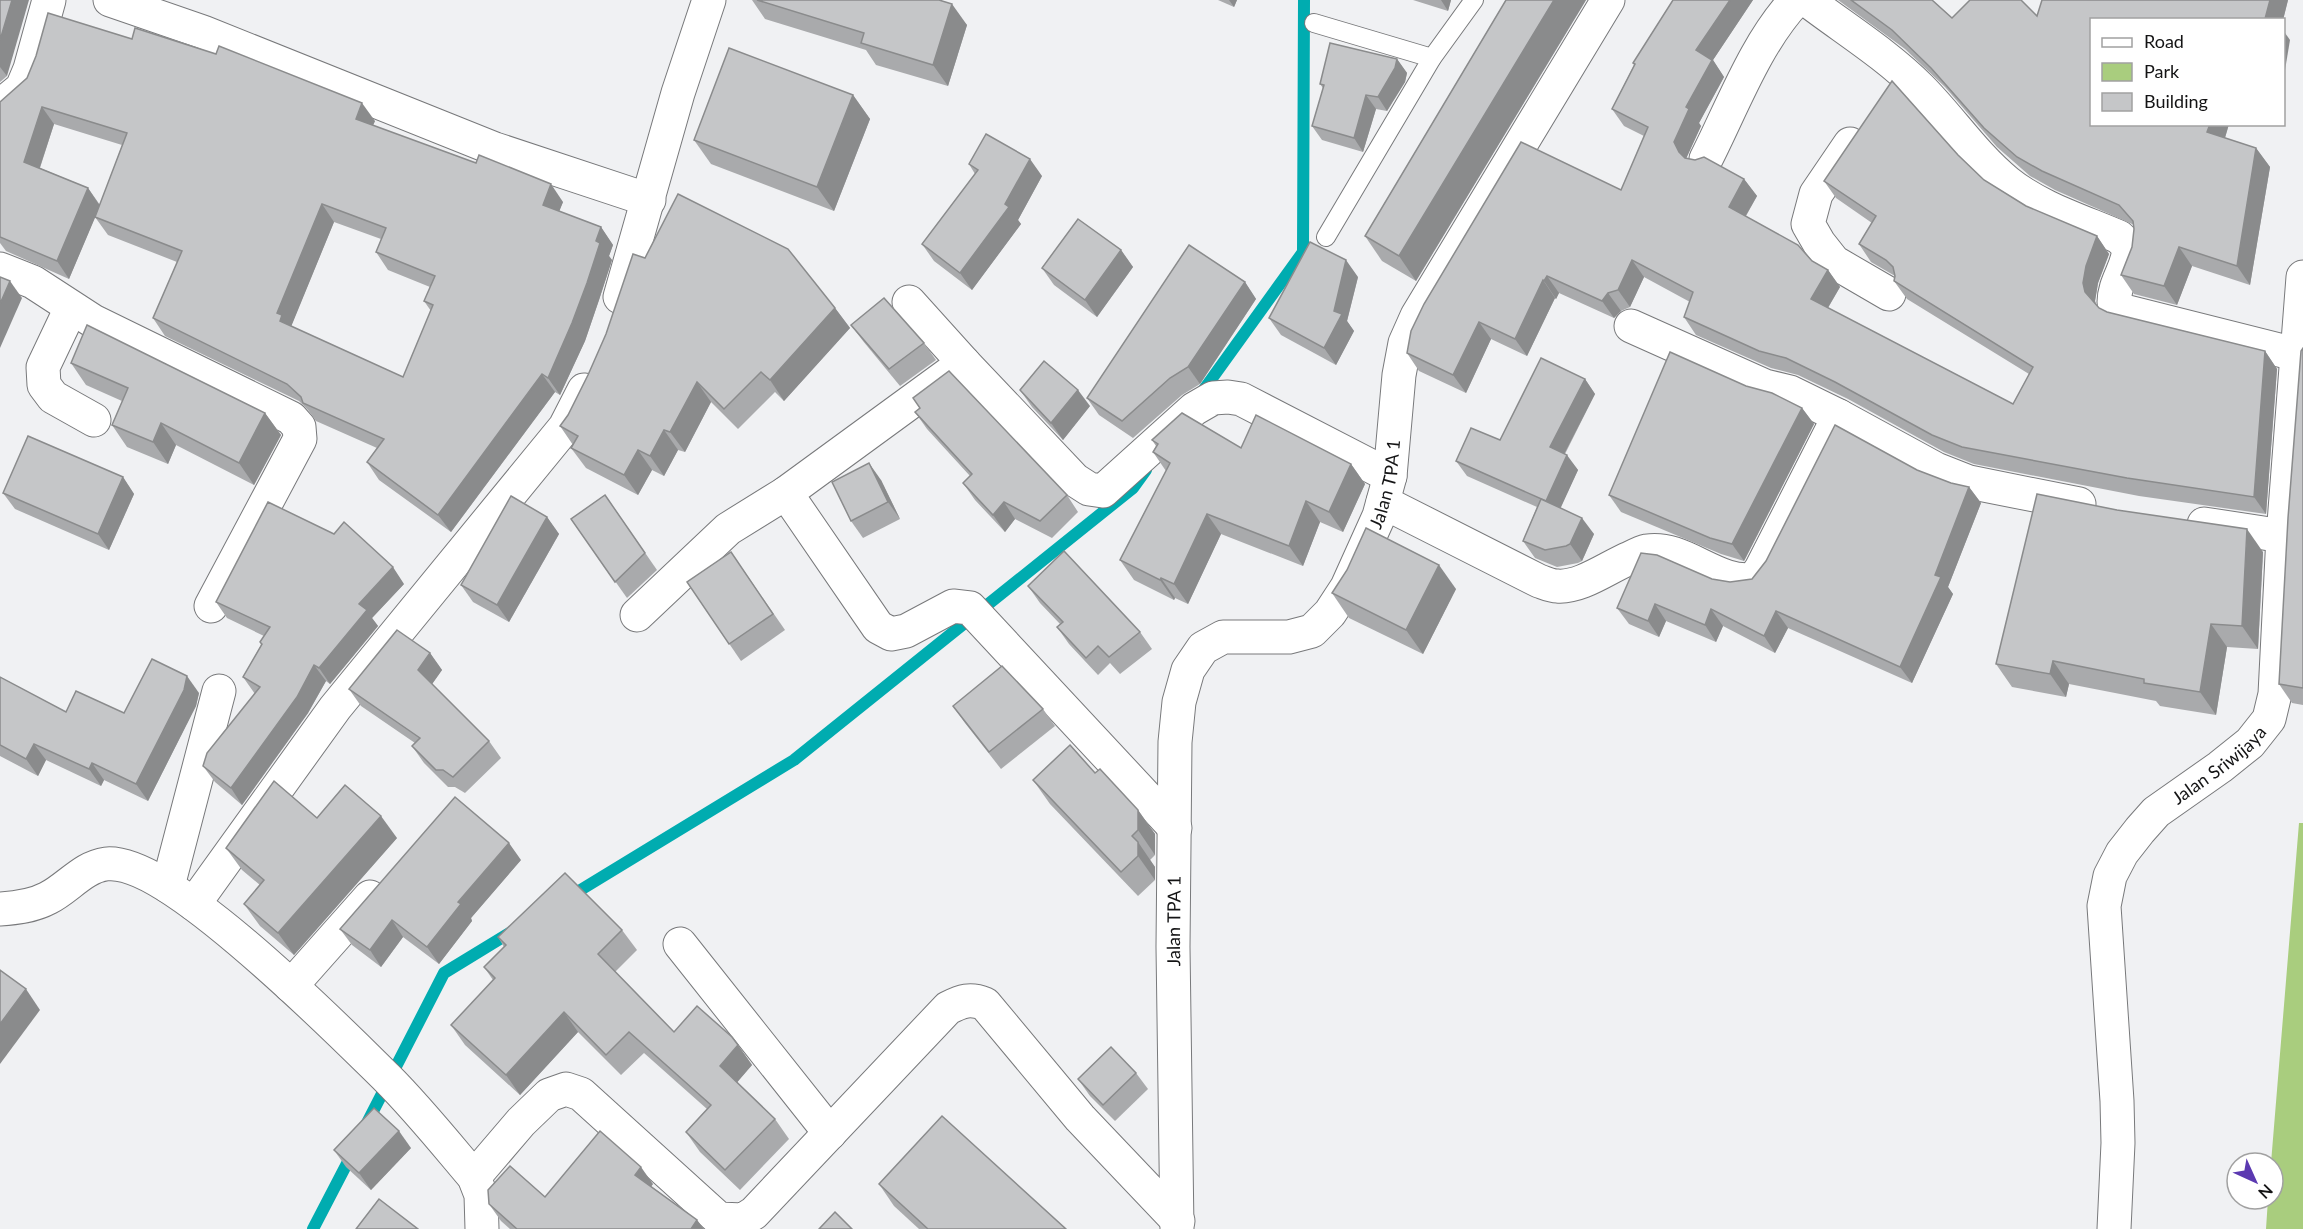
<svg xmlns="http://www.w3.org/2000/svg" width="2303" height="1229" viewBox="0 0 2303 1229" font-family="Lato,sans-serif">
<style>
.green{fill:#a9cd7e}
.lines{fill:none;stroke-linecap:round;stroke-linejoin:round}
.stream{stroke:#00acb0;stroke-width:12}
.service-casing{stroke:#78797b;stroke-width:20}
.minor-casing{stroke:#78797b;stroke-width:35}
.service{stroke:#fff;stroke-width:18}
.minor{stroke:#fff;stroke-width:33}
.wall{fill:#a9aaac;fill-rule:evenodd}
.shaded-wall{fill:#8a8b8c}
.building{fill:#c5c6c8;stroke:#8a8b8c;stroke-width:1.5;fill-rule:evenodd}
.labels{text-anchor:middle;dominant-baseline:central;stroke-width:4.5;stroke-linejoin:round;paint-order:stroke}
.street-label{font-size:18px;fill:#141415;stroke:#fff}
</style>
<rect width="100%" height="100%" fill="#f0f1f3"/>
<path class="green" d="M2299,823H2303V1229H2266L2268,1199H2273V1163H2271Z"/>
<g class="lines">
<g class="stream">
<path d="M1200,395L1303,252L1304,0"/>
<path d="M569,897L794,760L1133,488L1146,470"/>
<path d="M367,1123L444,973L513,931"/>
<path d="M313,1229L353,1152"/>
</g>
<g class="service-casing">
<g id="service">
<path d="M1314,23L1432,58"/>
<path d="M1326,237L1432,58L1474,0"/>
</g>
</g>
<g class="minor-casing">
<g id="minor">
<path d="M110,0L203,32L495,149L649,200"/>
<path d="M1807,0C1845,29 1886,54 1920,88C1950,118 1974,155 2007,182C2039,208 2082,221 2119,237L2129,247C2129,267 2114,282 2114,302L2124,311L2303,356"/>
<path d="M0,106L22,88L30,69L49,0"/>
<path d="M1850,144L1816,194L1808,224L1819,243L1834,262L1889,294"/>
<path d="M1706,159C1732,108 1756,42 1796,0"/>
<path d="M0,269L33,282L93,321L291,418L299,427L300,439L211,606"/>
<path d="M620,297L678,93L709,0"/>
<path d="M909,302L964,363L1075,480L1089,489L1103,491L1194,409L1213,398L1228,397L1241,399L1390,476"/>
<path d="M71,308L43,367L44,385L53,397L94,420"/>
<path d="M1631,326L1765,386L1790,392L1839,416L1936,469L1969,482L2079,504"/>
<path d="M964,363L786,493L878,627L891,634L906,631L953,606L970,608L1175,828"/>
<path d="M1383,502L1539,581C1545,583 1551,586 1557,586C1581,588 1608,567 1630,558C1636,555 1642,552 1647,551C1684,545 1718,586 1754,579L1761,569L1839,416"/>
<path d="M2204,524L2283,536"/>
<path d="M637,615L728,529L786,493"/>
<path d="M168,886L219,691"/>
<path d="M194,904L335,708L565,427L584,390"/>
<path d="M0,909C17,908 33,906 48,898C68,888 83,867 106,864C168,857 340,1032 387,1078C418,1109 446,1144 474,1177L481,1195L482,1229"/>
<path d="M680,944L830,1133"/>
<path d="M291,986L370,897"/>
<path d="M474,1177L521,1122L549,1095L566,1089L581,1094L719,1219L743,1220L754,1213L948,1008C962,1001 970,998 985,1004L1080,1118L1178,1221"/>
<path id="s1" d="M1177,1229L1173,947L1175,742L1179,702L1188,670L1203,648L1223,637H1289L1312,631L1330,613L1347,587L1379,516L1390,476L1399,375L1405,343L1417,316L1608,0"/>
<path id="s2" d="M2114,1229L2118,1143L2117,1101L2104,906L2110,876L2122,853L2140,830L2156,812L2220,767L2250,743L2269,719L2275,694L2283,536L2303,277"/>
</g>
</g>
<use href="#service" class="service"/>
<use href="#minor" class="minor"/>
</g>
<g class="wall">
<path d="M0,0L7,76L0,82Z"/>
<path d="M752,0H939L967,25L948,86L876,65L866,50L765,19Z"/>
<path d="M1218,0H1237L1234,7Z"/>
<path d="M1413,0H1451L1448,11Z"/>
<path d="M1506,0H1586L1416,281L1382,261L1365,236Z"/>
<path d="M1673,0H1753L1713,60L1724,77L1699,123L1701,126L1686,158L1744,179L1757,196L1746,216L1812,261L1828,270L1840,287L1828,308L2013,404L2029,374L1907,299L1894,281L1895,276L1871,262L1859,244L1872,223L1836,198L1824,181L1958,155L1984,180L2026,206L2097,236L2109,254L2098,283L2095,301L2096,304L2099,308L2107,312L2265,351L2277,369L2266,514L2139,496L1974,464L1944,452L1848,399L1798,375L1771,368L1696,335L1684,317L1690,302L1644,277L1630,307L1621,311L1614,318L1559,293L1556,299L1555,298L1527,356L1491,339L1466,393L1419,371L1407,353L1621,190L1644,136L1624,126L1612,109L1634,65L1633,63Z"/>
<path d="M1838,0H1932L1952,18L2037,16L2288,0L2283,20H2091V124H2229L2225,138L2256,148L2270,167L2250,285L2192,266L2177,305L2134,294L2121,275L2132,247L2134,229V225L2132,224L2055,190L2030,176L1997,147L1945,87L1905,49Z"/>
<path d="M1397,59L1407,73L1405,82L1387,111L1376,109L1363,152L1322,140L1312,126L1323,88L1320,84Z"/>
<path d="M853,95L870,119L834,211L711,164L694,140Z"/>
<path d="M0,102L375,121L373,125L563,202L559,211L601,227L613,245L609,256L612,260L599,300L585,341L560,395L555,392L451,532L379,480L367,462L377,448L316,421L308,410L299,401L165,336L153,318L177,262L108,235L95,217L69,279L6,251L0,243ZM54,124L122,145L100,205L88,188L40,168ZM334,222L381,239L376,252L388,270L430,287L424,301L431,311L403,377L291,326Z"/>
<path d="M969,164L1042,176L1018,220L1021,224L972,290L934,261L922,244L975,174Z"/>
<path d="M1121,250L1133,267L1097,317L1054,285L1042,268Z"/>
<path d="M645,258L835,308L850,328L784,401L775,392L738,429L711,402L685,452L678,450L664,476L652,470L638,495L586,468L571,448L573,445L560,426L568,415Z"/>
<path d="M1358,277L1347,321L1354,331L1336,365L1281,335L1269,318Z"/>
<path d="M1245,282L1256,299L1200,384L1182,395L1133,438L1099,415L1087,398Z"/>
<path d="M851,325L924,343L936,360L900,386L863,341Z"/>
<path d="M2303,348V705L2292,703L2279,684Z"/>
<path d="M71,363L265,413L281,435L254,485L176,445L168,464L127,447L112,425L122,401L86,385Z"/>
<path d="M1585,379L1595,394L1565,454L1578,470L1560,508L1594,534L1582,561L1578,563L1557,567L1535,558L1523,541L1537,507L1467,476L1456,461L1500,440Z"/>
<path d="M1746,386L1802,408L1814,424L1744,561L1721,554L1621,512L1609,495Z"/>
<path d="M1020,390L1090,406L1063,440L1032,407Z"/>
<path d="M913,398L1067,495L1078,512L1052,538L1015,519L1005,532L975,500L963,483L970,476L927,429L915,412L920,408Z"/>
<path d="M1152,440L1241,448L1351,464L1365,484L1343,532L1320,522L1303,566L1221,534L1188,604L1175,598L1174,600L1134,580L1120,560L1166,471L1153,452L1156,446Z"/>
<path d="M1917,470L1951,483L1969,487L1981,503L1948,587L1953,594L1912,683L1788,628L1775,653L1723,626L1716,642L1666,621L1659,637L1629,624L1617,608L1712,579L1730,582L1752,579Z"/>
<path d="M123,477L134,494L109,550L15,509L3,493Z"/>
<path d="M881,480L900,519L863,538L851,521Z"/>
<path d="M605,495L657,570L627,598L571,519Z"/>
<path d="M547,517L559,534L509,622L473,602L461,585Z"/>
<path d="M731,552L785,630L741,661L687,582Z"/>
<path d="M2263,552L2258,649L2227,647L2216,715L2160,706L2156,701L2069,684L2066,697L2012,687L1996,664Z"/>
<path d="M404,584L372,618L378,626L330,684L326,681L308,713L242,805L215,782L203,766L255,694L243,677L261,645L260,642L264,636L227,618L216,602Z"/>
<path d="M1028,586L1140,632L1152,649L1120,674L1110,663L1098,675L1069,644L1057,627L1060,624L1040,603Z"/>
<path d="M1456,589L1423,654L1349,618L1332,593Z"/>
<path d="M430,653L442,670L432,684L489,741L501,758L465,793L455,787H448L424,763L412,746L415,743L361,706L349,689Z"/>
<path d="M0,677L66,712L124,713L199,693L196,706L148,801L104,780L101,786L46,760L38,776L0,756Z"/>
<path d="M953,706L1043,709L1055,726L1001,769L965,723Z"/>
<path d="M1095,773L1138,810L1155,834V855L1150,860L1155,867V880L1138,896L1050,804L1033,780Z"/>
<path d="M317,818L397,838L294,955L260,926L244,904L260,885L242,870L226,848Z"/>
<path d="M521,860L471,918L472,921L439,964L403,937L381,967L352,945L340,929Z"/>
<path d="M622,930L637,950L615,972L674,1032L738,1045L752,1065L737,1082L775,1119L789,1139L740,1190L700,1152L686,1132L707,1109L644,1053L621,1075L578,1032L520,1095L465,1045L451,1025L493,980L484,967L504,947L498,937Z"/>
<path d="M1136,1073L1148,1089L1115,1121L1090,1096L1078,1079Z"/>
<path d="M411,1148L371,1190L346,1167L334,1150Z"/>
<path d="M653,1184L651,1186L697,1220L704,1229H510L501,1221L489,1204Z"/>
<path d="M879,1184L1066,1229H919L894,1206Z"/>
</g>
<g class="shaded-wall">
<path d="M12,0H29L7,76L0,67V40Z"/>
<path d="M1229,0H1237L1234,7Z"/>
<path d="M1441,0H1451L1448,11Z"/>
<path d="M1554,0H1586L1416,281L1399,256Z"/>
<path d="M1730,0H1753L1713,60L1724,77L1699,123L1701,126L1686,159L1679,152L1674,142L1686,107L1696,50Z"/>
<path d="M2270,0H2288L2283,20H2265V19Z"/>
<path d="M952,4L967,25L948,86L933,65Z"/>
<path d="M2283,30L2290,40L2283,82Z"/>
<path d="M1397,59L1407,73L1405,82L1387,111L1378,97Z"/>
<path d="M853,95L870,119L834,211L817,187Z"/>
<path d="M1366,95L1376,109L1363,152L1354,138Z"/>
<path d="M362,103L375,121L368,136L356,119Z"/>
<path d="M42,107L54,124L36,179L24,162Z"/>
<path d="M2210,124H2229L2221,151L2207,132Z"/>
<path d="M2256,148L2270,167L2250,285L2237,266Z"/>
<path d="M1030,159L1042,176L1018,220L1021,224L972,290L960,273L1005,204Z"/>
<path d="M1744,179L1757,196L1741,224L1729,207Z"/>
<path d="M551,184L563,202L555,222L543,205Z"/>
<path d="M88,188L100,206L69,279L57,261Z"/>
<path d="M322,204L334,222L291,327L280,321L277,313Z"/>
<path d="M601,227L613,245L609,256L612,260L599,300L585,341L560,395L548,378Z"/>
<path d="M2097,236L2109,254L2098,283L2095,301L2097,309L2085,292L2083,283L2086,266Z"/>
<path d="M2179,247L2192,266L2177,305L2164,286Z"/>
<path d="M1121,250L1133,267L1097,317L1085,300Z"/>
<path d="M1346,260L1358,277L1347,321L1354,331L1336,365L1324,348Z"/>
<path d="M1632,260L1644,277L1630,307L1618,290Z"/>
<path d="M1828,270L1840,287L1823,316L1811,299Z"/>
<path d="M1547,276L1559,293L1556,299L1544,281Z"/>
<path d="M1543,280L1555,298L1527,356L1515,339Z"/>
<path d="M10,281L22,298L0,348V304Z"/>
<path d="M1245,282L1256,299L1200,384L1188,367Z"/>
<path d="M1608,293L1621,311L1614,318L1602,301Z"/>
<path d="M835,308L850,328L784,401L770,380Z"/>
<path d="M1479,322L1491,339L1466,393L1453,375Z"/>
<path d="M2265,351L2277,369L2266,514L2254,497Z"/>
<path d="M542,374L555,392L451,532L438,515Z"/>
<path d="M1585,379L1595,394L1560,462L1550,447Z"/>
<path d="M697,382L711,402L685,452L670,432Z"/>
<path d="M1078,390L1090,406L1063,440L1051,423Z"/>
<path d="M1802,408L1814,424L1744,561L1732,544Z"/>
<path d="M265,413L281,435L254,485L239,463Z"/>
<path d="M161,423L176,445L168,464L153,442Z"/>
<path d="M664,430L678,450L664,476L650,456Z"/>
<path d="M638,450L652,470L638,495L624,475Z"/>
<path d="M1567,455L1578,470L1557,516L1546,501Z"/>
<path d="M869,463L881,480L900,519L888,502Z"/>
<path d="M1351,464L1365,484L1343,532L1329,512Z"/>
<path d="M123,477L134,494L109,550L98,534Z"/>
<path d="M1969,487L1981,503L1948,587L1953,594L1912,683L1900,667Z"/>
<path d="M1306,501L1320,522L1303,566L1289,546Z"/>
<path d="M1004,502L1015,519L1005,532L993,515Z"/>
<path d="M1207,514L1221,534L1188,604L1174,584Z"/>
<path d="M547,517L559,534L509,622L497,605Z"/>
<path d="M1582,518L1594,534L1582,561L1570,544Z"/>
<path d="M2247,529L2263,552L2258,649L2242,626Z"/>
<path d="M1439,565L1456,589L1423,654L1406,630Z"/>
<path d="M393,567L404,584L372,618L378,626L330,684L319,668L359,604Z"/>
<path d="M1161,578L1175,598L1174,600L1160,580Z"/>
<path d="M1655,604L1666,621L1659,637L1648,621Z"/>
<path d="M1711,609L1723,626L1716,642L1705,625Z"/>
<path d="M1776,611L1788,628L1775,653L1764,636Z"/>
<path d="M2211,624L2227,647L2216,715L2200,692Z"/>
<path d="M430,653L442,670L430,687L418,670Z"/>
<path d="M2053,661L2069,684L2066,697L2050,674Z"/>
<path d="M314,665L326,681L308,713L242,805L231,788Z"/>
<path d="M187,676L199,693L196,706L148,801L136,784Z"/>
<path d="M34,744L46,760L38,776L26,759Z"/>
<path d="M92,763L104,780L101,786L89,769Z"/>
<path d="M1138,810L1155,834V855L1138,830Z"/>
<path d="M381,816L397,838L294,955L278,933Z"/>
<path d="M1138,842L1155,867V880L1138,856Z"/>
<path d="M509,843L521,860L471,918L472,921L439,964L427,947L458,902Z"/>
<path d="M392,920L403,937L381,967L370,950Z"/>
<path d="M26,989L40,1010L0,1064V1024Z"/>
<path d="M564,1012L578,1032L520,1095L506,1075Z"/>
<path d="M738,1045L752,1065L734,1086L720,1066Z"/>
<path d="M399,1131L411,1148L371,1190L359,1173Z"/>
<path d="M641,1167L653,1184L647,1192L635,1175Z"/>
<path d="M697,1220L704,1229H691Z"/>
</g>
<g class="building">
<path d="M0,0H12L0,40Z"/>
<path d="M757,0H939L952,4L933,65L861,43L864,33Z"/>
<path d="M1506,0H1554L1399,256L1365,236Z"/>
<path d="M1673,0H1730L1696,50L1712,60L1686,107L1689,109L1674,142L1679,152L1685,158L1695,160L1704,157L1744,179L1729,207L1798,245L1812,261L1828,270L1811,299L2013,404L2033,367L1894,281L1895,276L1893,267L1886,260L1859,244L1876,216L1824,181L1892,81L1958,155L1984,180L2026,206L2097,236L2086,266L2083,283L2085,292L2099,308L2107,312L2265,351L2254,497L2127,478L1962,447L1932,435L1835,382L1786,358L1759,351L1684,317L1693,292L1632,260L1618,290L1608,293L1602,301L1547,276L1544,281L1543,280L1515,339L1479,322L1453,375L1407,353L1411,331L1424,304L1521,142L1621,190L1648,127L1612,109L1635,64L1633,63Z"/>
<path d="M1851,0H1932L1952,18L1970,0H2021L2037,16L2042,0H2270L2265,19L2271,20H2091V124H2210L2207,132L2256,148L2237,266L2179,247L2164,286L2121,275L2132,247L2134,229L2133,221L2119,205L2042,171L2017,157L1984,128L1931,68L1892,30Z"/>
<path d="M48,13L132,39L135,28L216,54L219,46L362,103L356,119L476,163L479,155L551,184L543,205L601,227L596,241L600,243L587,283L572,323L548,378L542,374L438,515L367,462L384,439L303,403L301,397L287,384L153,318L182,251L95,217L127,133L42,107L24,162L88,188L57,261L0,237V102L27,78L36,56ZM322,204L386,228L376,252L435,276L424,301L433,305L403,377L280,321L282,315L277,313Z"/>
<path d="M1330,43L1397,59L1395,68L1378,97L1366,95L1354,138L1312,126L1324,85L1320,84Z"/>
<path d="M729,48L853,95L817,187L694,140Z"/>
<path d="M986,134L1030,159L1005,204L1009,207L960,273L922,244L978,170L969,164Z"/>
<path d="M678,194L788,249L835,308L770,380L761,372L724,409L697,382L670,432L664,430L650,456L638,450L624,475L571,448L578,436L560,426L568,415L588,375L606,334L633,254L645,258Z"/>
<path d="M1078,219L1121,250L1085,300L1042,268Z"/>
<path d="M1310,242L1346,260L1334,311L1342,314L1324,348L1269,318Z"/>
<path d="M1189,245L1245,282L1188,367L1170,378L1122,421L1087,398Z"/>
<path d="M0,277L10,281L0,304Z"/>
<path d="M884,298L924,343L889,369L851,325Z"/>
<path d="M87,325L265,413L239,463L161,423L153,442L112,425L128,388L71,363Z"/>
<path d="M2303,348V688L2279,684L2288,518L2301,351Z"/>
<path d="M1670,352L1746,386L1772,393L1802,408L1732,544L1710,538L1609,495Z"/>
<path d="M1541,358L1585,379L1550,447L1567,455L1546,501L1456,461L1471,428L1500,440Z"/>
<path d="M1044,361L1078,390L1051,423L1020,390Z"/>
<path d="M949,371L1067,495L1040,521L1004,502L993,515L963,483L972,474L915,412L920,408L913,398Z"/>
<path d="M1182,413L1241,448L1256,415L1351,464L1329,512L1306,501L1289,546L1207,514L1174,584L1161,578L1160,580L1120,560L1170,463L1153,452L1158,444L1152,440Z"/>
<path d="M1835,425L1917,470L1951,483L1969,487L1935,575L1941,577L1900,667L1776,611L1764,636L1711,609L1705,625L1655,604L1648,621L1617,608L1641,553L1657,555L1712,579L1730,582L1752,579L1766,561Z"/>
<path d="M28,436L123,477L98,534L3,493Z"/>
<path d="M869,463L888,502L851,521L832,482Z"/>
<path d="M2037,494L2117,510L2247,529L2242,626L2211,624L2200,692L2144,683V679L2053,661L2050,674L1996,664Z"/>
<path d="M605,495L645,553L615,582L571,519Z"/>
<path d="M511,496L547,517L497,605L461,585Z"/>
<path d="M1541,499L1582,518L1570,544L1566,546L1545,550L1523,541Z"/>
<path d="M268,502L334,534L344,522L393,567L359,604L367,610L319,668L314,665L297,697L231,788L203,766L207,753L260,687L243,677L262,644L260,642L270,627L216,602Z"/>
<path d="M1366,528L1439,565L1406,630L1332,593L1347,570Z"/>
<path d="M1064,551L1140,632L1109,657L1098,646L1086,658L1057,627L1063,622L1028,586Z"/>
<path d="M731,552L773,614L729,644L687,582Z"/>
<path d="M397,630L430,653L418,670L489,741L453,777L443,770H436L412,746L420,738L349,689Z"/>
<path d="M152,659L187,676L184,690L136,784L92,763L89,769L34,744L26,759L0,745V677L66,712L76,691L124,713Z"/>
<path d="M1002,666L1043,709L989,752L953,706Z"/>
<path d="M1070,745L1095,773L1100,769L1138,810V830L1132,836L1138,842V856L1121,872L1033,780Z"/>
<path d="M274,781L317,818L345,785L381,816L278,933L244,904L264,880L226,848Z"/>
<path d="M455,797L509,843L458,902L461,904L427,947L392,920L370,950L340,929Z"/>
<path d="M565,873L622,930L598,954L674,1032L697,1006L732,1037L738,1045L720,1066L775,1119L725,1170L686,1132L711,1105L629,1032L606,1055L564,1012L506,1075L451,1025L495,978L484,967L506,945L498,937Z"/>
<path d="M0,970L26,989L0,1024Z"/>
<path d="M1111,1047L1136,1073L1103,1105L1078,1079Z"/>
<path d="M374,1108L399,1131L359,1173L334,1150Z"/>
<path d="M942,1116L1066,1229H928L879,1184Z"/>
<path d="M600,1131L641,1167L635,1175L697,1220L691,1229H517L489,1204L488,1190L510,1166L545,1197Z"/>
<path d="M379,1199L418,1229H356Z"/>
<path d="M835,1212L852,1229H819Z"/>
</g>
<g class="labels">
<g class="street-label">
<text stroke="none"><textPath href="#s1" startOffset="867">Jalan TPA 1</textPath></text>
<text stroke="none"><textPath href="#s2" startOffset="512">Jalan Sriwijaya</textPath></text>
<text stroke="none"><textPath href="#s1" startOffset="308">Jalan TPA 1</textPath></text>
</g>
</g>
<rect x="2090" y="18" width="195" height="108" fill="#ffffff" stroke="#a1a1a1" stroke-width="1.5"/>
<rect x="2102" y="38" width="30" height="9" fill="#ffffff" stroke="#a1a1a1" stroke-width="1.5"/>
<text x="2144" y="48" font-size="18" fill="#141415">Road</text>
<rect x="2102" y="63" width="30" height="18" fill="#a9cd7e" stroke="#a1a1a1" stroke-width="1.5"/>
<text x="2144" y="78" font-size="18" fill="#141415">Park</text>
<rect x="2102" y="93" width="30" height="18" fill="#c5c6c8" stroke="#a1a1a1" stroke-width="1.5"/>
<text x="2144" y="108" font-size="18" fill="#141415">Building</text>
<g transform="translate(2255 1181) rotate(135)"><circle r="28" fill="#ffffff" stroke="#a1a1a1" stroke-width="1.5"/>
<path d="M0-4.5L10 22L0 15L-10 22Z" fill="#5b39b1"/>
<text y="-9" font-size="16" font-weight="bold" text-anchor="middle" fill="#141415">N</text>
</g>
</svg>
